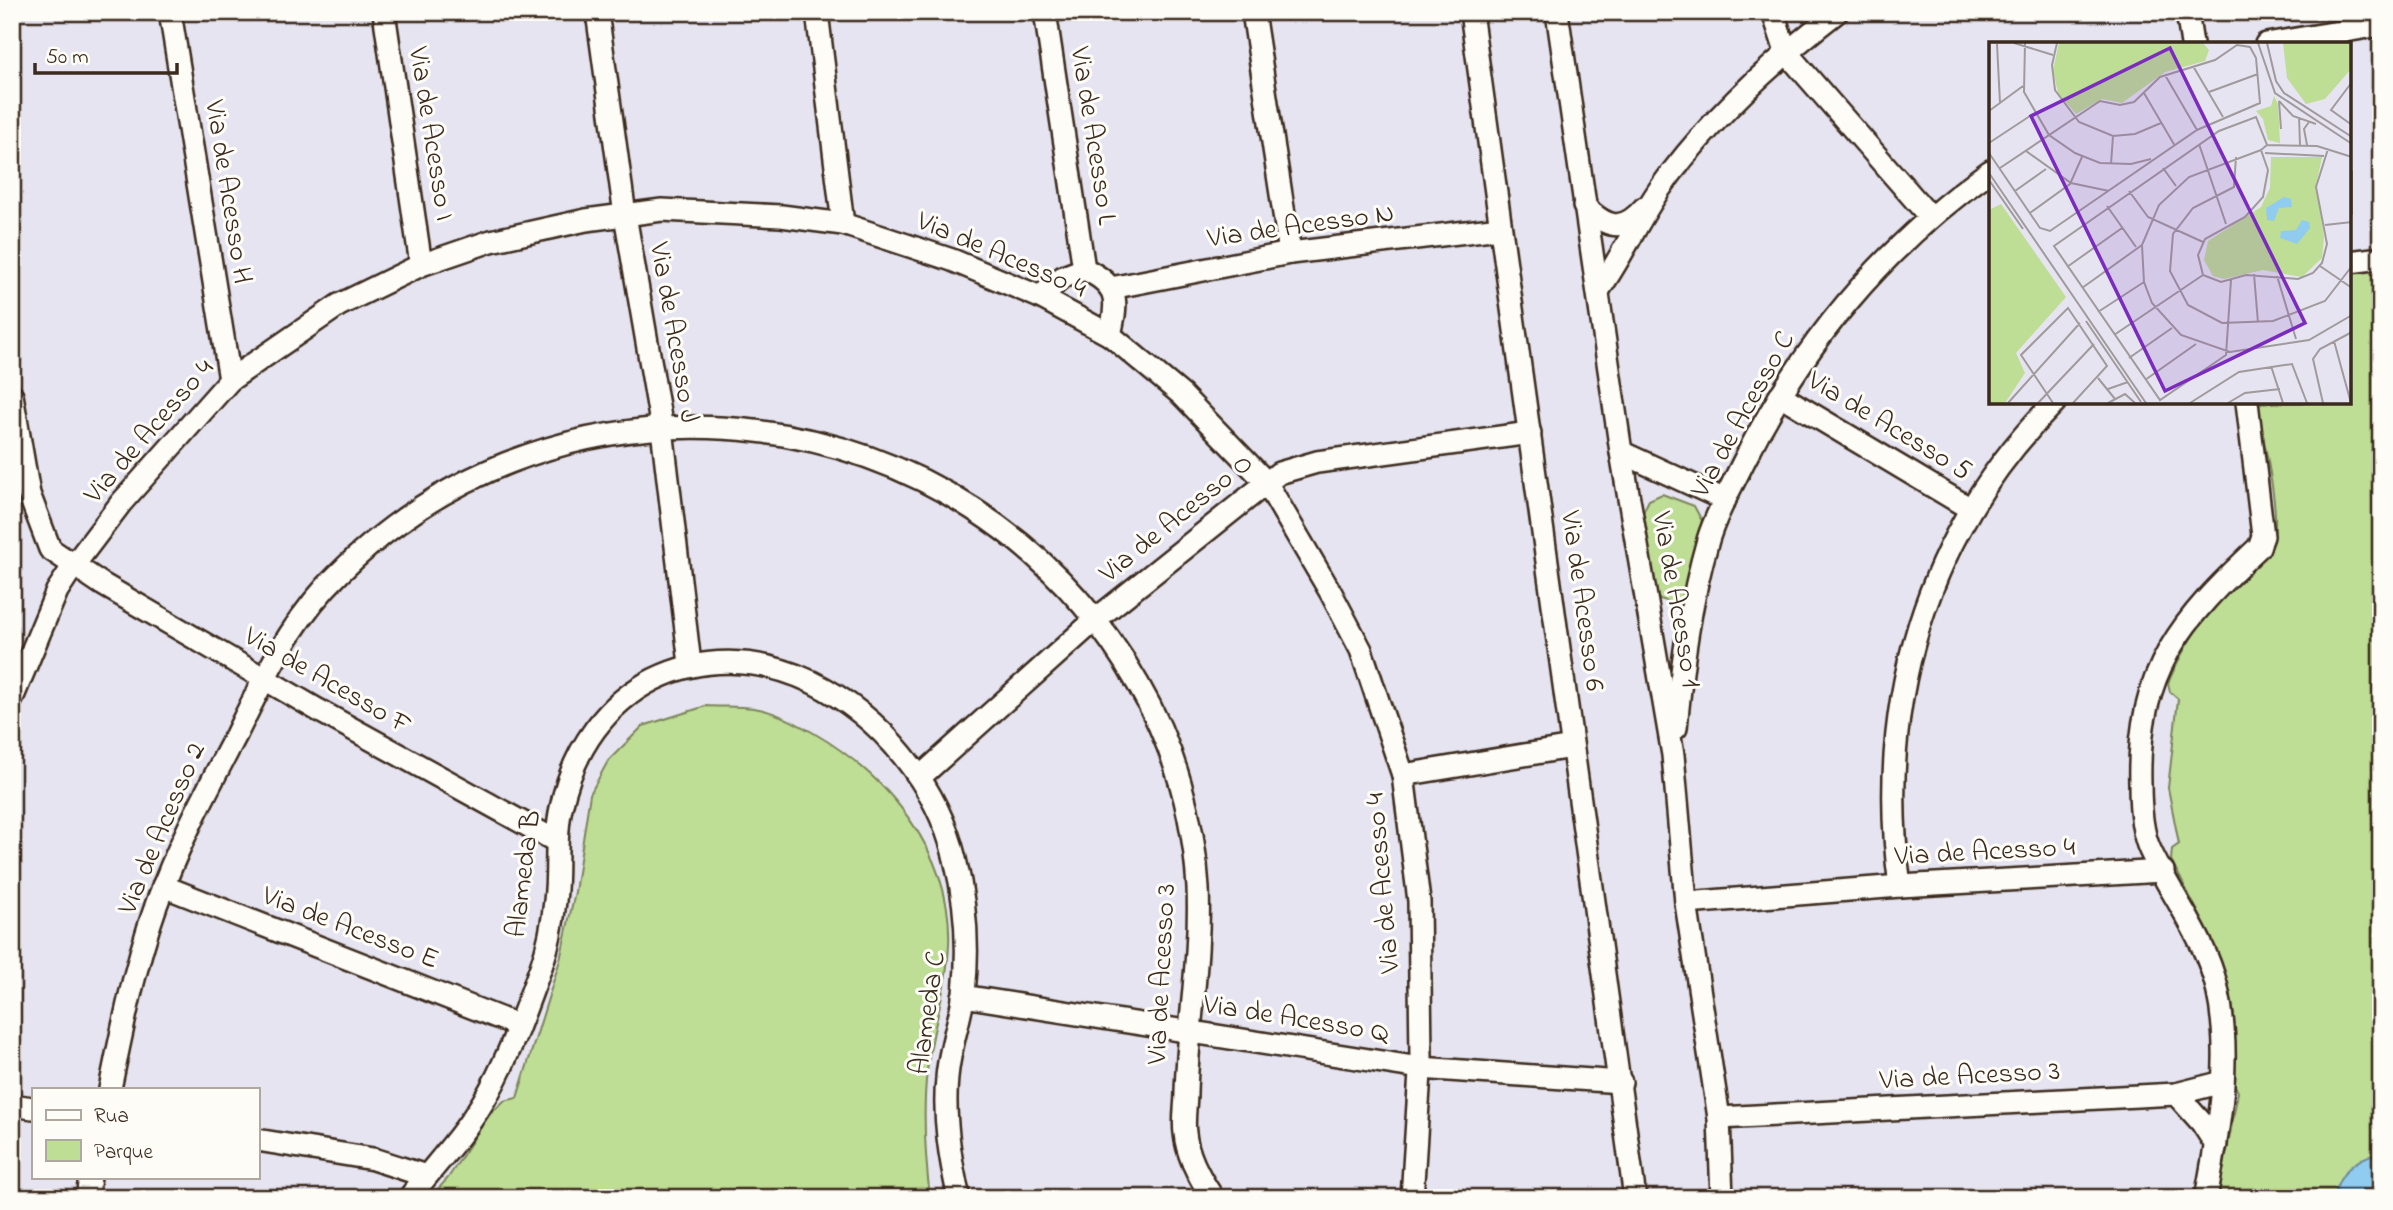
<svg xmlns="http://www.w3.org/2000/svg" width="2393" height="1210" viewBox="0 0 2393 1210" font-family="'Indie Flower',sans-serif">
<style>
.green{fill:#bedd95;stroke:#7c845a;stroke-width:2}
.water{fill:#90ccf0;stroke:#6e8b9c;stroke-width:2}
.lines{fill:none;stroke-linecap:round;stroke-linejoin:round}
.minor-casing{stroke:#3b2a1e;stroke-width:26}
.minor{stroke:#fdfcf7;stroke-width:21}
.labels{text-anchor:middle;dominant-baseline:central;stroke-width:6;stroke-linejoin:round;paint-order:stroke}
.street-label{font-size:28px;fill:#3b2a1e;stroke:#fdfcf7}
.inset-road{fill:none;stroke:#a19a9c;stroke-width:2}
.view{fill:#7b2cbf;fill-opacity:0.15;stroke:#7b2cbf;stroke-width:3.5}
.inset-edge{fill:none;stroke:#3b2a1e;stroke-width:3.5}
</style>
<rect width="100%" height="100%" fill="#e5e4f0"/>
<filter id="ink" filterUnits="userSpaceOnUse"><feTurbulence type="fractalNoise" baseFrequency=".0143" numOctaves="2"/><feDisplacementMap in="SourceGraphic" scale="14" xChannelSelector="R" yChannelSelector="G"/><feConvolveMatrix kernelMatrix="1 2 1 2 8 2 1 2 1" color-interpolation-filters="sRGB"/></filter>
<g filter="url(#ink)">
<g class="green">
<path d="M2381,267V1198H2218L2238,1092L2229,1072L2233,1021L2231,996L2212,939L2171,860L2172,849L2179,844L2168,788L2178,699L2170,692L2168,683C2179,658 2191,635 2208,613C2226,592 2269,562 2274,536C2280,508 2262,435 2257,403L2349,402V271Z"/>
<path d="M1662,494L1694,506L1702,521L1682,605L1652,597L1641,516L1649,500Z"/>
<path d="M706,706C721,707 738,706 754,708C774,711 794,722 812,732C887,775 953,853 949,945C947,988 932,1029 927,1071C922,1113 925,1155 930,1198H430L448,1178L489,1115L504,1101L517,1098L560,960L575,892L590,794L608,761L643,726Z"/>
</g>
<path class="water" d="M2381,1152V1198H2334C2338,1172 2357,1158 2381,1152Z"/>
<g class="lines">
<g class="minor-casing">
<g id="minor">
<path d="M170,12L230,380"/>
<path d="M384,12L421,265"/>
<path d="M597,12L625,215L662,429L690,664"/>
<path d="M817,12L843,224"/>
<path d="M1045,12L1084,269"/>
<path d="M1253,12L1290,253"/>
<path d="M1471,12L1635,1198"/>
<path d="M1557,12L1621,452L1673,755L1686,903L1719,1118L1722,1198"/>
<path d="M1773,12L1786,52L1930,217"/>
<path d="M2187,12L2192,44"/>
<path d="M2266,44L2381,25"/>
<path d="M1584,206C1607,228 1622,233 1644,208"/>
<path d="M2349,262L2381,258"/>
<path d="M1111,288L1290,253L1500,228"/>
<path d="M1598,291C1621,259 1637,222 1659,190C1707,122 1771,63 1837,12"/>
<path d="M1040,297L1063,277L1084,269C1120,285 1118,301 1110,335"/>
<path d="M12,395L29,494L50,549L102,584L318,710L556,841"/>
<path d="M1780,395L1969,508"/>
<path d="M1621,452L1725,500"/>
<path d="M12,699L57,591L74,565L121,503L230,380L339,305L421,265L491,241L586,220L662,210L781,216L843,224L952,260L1040,297L1110,335L1182,395L1266,482L1331,593L1361,650L1403,775L1419,901L1421,1057L1412,1198"/>
<path d="M1676,728C1682,664 1690,602 1708,540C1716,513 1731,488 1743,463C1802,344 1882,248 1990,171"/>
<path d="M1403,775L1572,747"/>
<path d="M920,777L1095,620L1279,473L1317,462L1530,433"/>
<path d="M163,886L517,1025"/>
<path d="M1900,886C1875,705 1925,532 2055,402"/>
<path d="M1686,903L1900,886L2163,871"/>
<path d="M963,996L1420,1068L1621,1082"/>
<path d="M110,1089C124,1020 138,948 165,882C185,831 211,783 236,735C262,682 286,631 326,587C559,338 970,388 1138,684C1174,746 1194,817 1198,888C1201,956 1188,1024 1186,1092C1186,1105 1183,1120 1185,1133C1187,1156 1200,1179 1213,1198"/>
<path d="M2176,1094L2202,1123L2216,1145"/>
<path d="M12,1105L33,1108"/>
<path d="M1719,1118L2176,1094L2223,1082"/>
<path d="M257,1140L373,1159L426,1176"/>
<path d="M87,1198L90,1177"/>
<path d="M409,1198C434,1166 462,1137 483,1102C508,1061 524,1012 541,967C548,947 553,922 555,901C559,870 554,839 561,808C586,686 700,629 812,682C881,716 937,784 955,859C966,903 969,948 964,993C960,1021 949,1049 947,1078C943,1118 950,1159 959,1198"/>
<path d="M2206,1198C2219,1129 2233,1057 2217,988C2205,937 2172,897 2150,850C2141,831 2140,804 2140,783C2137,670 2181,620 2259,547L2263,536L2247,402"/>
</g>
</g>
<use href="#minor" class="minor"/>
</g>
</g>
<g class="labels">
<g class="street-label">
<text transform="translate(430 134) rotate(81)">Via de Acesso I</text>
<text transform="translate(1092 136) rotate(81)">Via de Acesso L</text>
<text transform="translate(227 192) rotate(81)">Via de Acesso H</text>
<text transform="translate(1301 227) rotate(-8)">Via de Acesso N</text>
<text transform="translate(1001 256) rotate(23)">Via de Acesso 4</text>
<text transform="translate(673 333) rotate(80)">Via de Acesso J</text>
<text transform="translate(1744 415) rotate(-61)">Via de Acesso C</text>
<text transform="translate(1889 427) rotate(31)">Via de Acesso 5</text>
<text transform="translate(150 432) rotate(-49)">Via de Acesso 4</text>
<text transform="translate(1177 519) rotate(-39)">Via de Acesso O</text>
<text transform="translate(1675 600) rotate(80)">Via de Acesso 1</text>
<text transform="translate(1581 601) rotate(82)">Via de Acesso 6</text>
<text transform="translate(327 682) rotate(30)">Via de Acesso F</text>
<text transform="translate(163 829) rotate(-67)">Via de Acesso 2</text>
<text transform="translate(1985 853) rotate(-3)">Via de Acesso 4</text>
<text transform="translate(525 874) rotate(-83)">Alameda B</text>
<text transform="translate(1384 883) rotate(-95)">Via de Acesso 4</text>
<text transform="translate(350 929) rotate(21)">Via de Acesso E</text>
<text transform="translate(1163 974) rotate(-87)">Via de Acesso 3</text>
<text transform="translate(929 1013) rotate(-82)">Alameda C</text>
<text transform="translate(1296 1020) rotate(9)">Via de Acesso Q</text>
<text transform="translate(1970 1077) rotate(-3)">Via de Acesso 3</text>
</g>
</g>
<g transform="translate(1989 42)">
<rect width="362" height="362" fill="#e5e4f0"/>
<path d="M70,1H214L220,8L216,19L176,30L133,61L113,57L87,72L69,51L64,28ZM294,1H362V27L336,57L317,62L298,36ZM285,54L289,62L291,101L279,98L274,77L267,69L282,64ZM282,115H333L327,143L335,195L333,216L313,235L274,228L235,237L224,234L215,218L219,199L272,165L281,146ZM12,162L77,255L27,311L36,331L16,361H0V168Z" fill="#bedd95"/>
<path d="M295,155L302,157L303,165L290,166L285,179L278,178L277,166ZM313,178L320,180L321,186L308,202L291,196L292,189L307,188Z" fill="#90ccf0"/>
<path class="inset-road" d="M25,1L64,13M36,1L35,50L60,93L86,111L111,121L142,122L162,117M68,1L63,23L66,48L90,80L124,94L146,92L172,81M269,1L286,51L363,102M278,1L287,39L295,51L363,95M8,2L11,61M204,24L234,75M176,33L208,88M363,40L342,68L363,83M220,50L269,32M155,51L186,104M290,59L304,74L327,82M290,59L292,87M0,69L34,44M310,75L311,103M0,101L44,72M210,102L237,182M278,103L328,104L363,115M318,103L315,87L320,80M272,108L200,135L170,163L153,203L155,240L163,261L192,293L241,310L320,298L363,273M37,109L82,141L120,149M0,111L51,186L61,189L208,88L271,61L267,16L261,5L248,3L226,18L171,35L145,60L131,63L111,59L11,126M276,111L335,114M247,115L245,145L204,166L184,192L181,229L199,263L233,281L284,279L336,259L363,224M122,122L124,94M174,126L187,144M363,129V173M0,131L157,361M0,138L34,187M26,149L57,127M140,149L159,175L214,200M118,164L147,205M41,171L81,142L93,115M336,183L363,180M331,224L363,246M78,225L133,186M265,232L269,281M214,233L209,213L216,197L256,175L274,155L279,128L272,108L278,103L267,75L230,89L65,204L171,358L237,313L242,238M214,233L232,240L257,233L309,237L324,231L333,221L338,202L327,145L339,107M288,234L307,297M93,246L153,203M109,270L155,240M97,279L152,360M125,293L214,233M345,299L362,361M140,316L183,286M282,324L294,361M109,336L126,357M156,338L207,302M119,347L139,340M19,361L91,281M49,361L105,302M64,361L32,313L79,266L118,324L84,361M119,361L136,352L146,361M201,361L250,330L303,322L318,361M239,361L256,351L291,347M334,361L324,317L331,307L363,290"/>
<path class="view" d="M181,6L316,281L176,349L42,74Z"/>
<rect width="362" height="362" class="inset-edge"/>
</g>
<rect width="2393" height="1210" fill="none" stroke="#fdfcf7" stroke-width="42"/>
<rect x="21" y="21" width="2351" height="1168" fill="none" stroke="#3b2a1e" stroke-width="2.5" filter="url(#ink)"/>
<rect x="32" y="1088" width="228" height="91" fill="#fdfcf7" stroke="#afa8a0" stroke-width="2"/>
<rect x="46" y="1110" width="35" height="10" fill="#fdfcf7" stroke="#afa8a0" stroke-width="2"/>
<text x="94" y="1122" font-size="21" fill="#3b2a1e">Rua</text>
<rect x="46" y="1140" width="35" height="21" fill="#bedd95" stroke="#afa8a0" stroke-width="2"/>
<text x="94" y="1158" font-size="21" fill="#3b2a1e">Parque</text>
<path d="M35 63v10h142v-10" fill="none" stroke="#3b2a1e" stroke-width="3.5"/>
<text x="46" y="63" font-size="21" fill="#3b2a1e" stroke="#fdfcf7" stroke-width="5" paint-order="stroke">50 m</text>
</svg>
